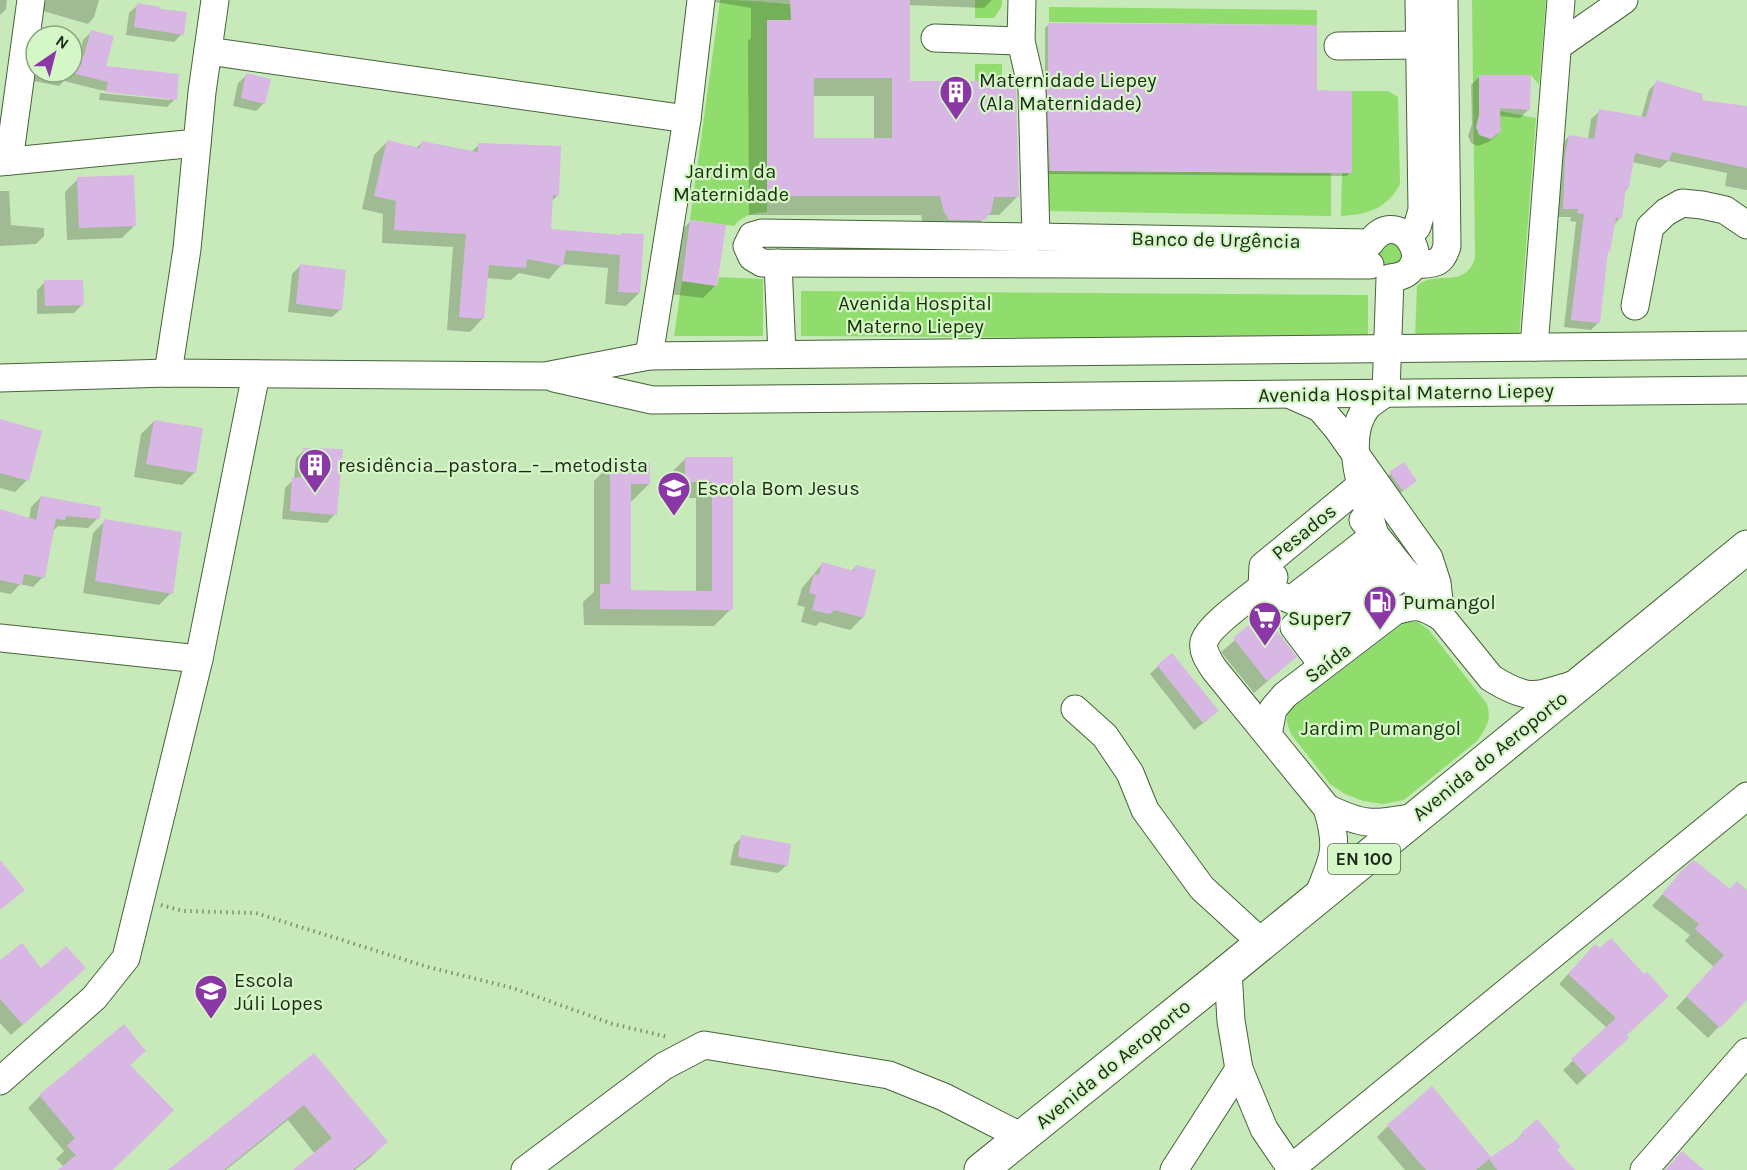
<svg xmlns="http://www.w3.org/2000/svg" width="1747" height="1170" viewBox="0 0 1747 1170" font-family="Karla,sans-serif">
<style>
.green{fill:#90dd6d}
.shadow{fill:#0003;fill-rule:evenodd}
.building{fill:#d9b7e5;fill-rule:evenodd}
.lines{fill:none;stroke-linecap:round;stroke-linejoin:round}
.minor-casing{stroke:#466339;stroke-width:29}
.major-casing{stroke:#466339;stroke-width:35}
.path{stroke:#7a9270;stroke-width:4;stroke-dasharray:1.5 4.5;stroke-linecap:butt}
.minor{stroke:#fff;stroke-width:27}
.major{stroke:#fff;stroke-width:33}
.labels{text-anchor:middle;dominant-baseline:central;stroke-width:4.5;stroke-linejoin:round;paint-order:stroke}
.shield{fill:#d5f7c7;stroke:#54674c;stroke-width:1.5}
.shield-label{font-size:18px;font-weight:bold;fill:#1d2918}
.poi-label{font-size:20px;fill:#1d2918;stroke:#d5f7c7;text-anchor:start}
.park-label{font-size:20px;fill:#153105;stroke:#d5f7c7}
.street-label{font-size:20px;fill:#1d2918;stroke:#d5f7c7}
</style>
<rect width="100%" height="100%" fill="#c8eaba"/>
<g class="green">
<path d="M720,0C780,0 839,11 898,20H767V212C753,213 743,215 734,226L690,220Z"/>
<path d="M975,0H1002V6L994,18H975Z"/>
<path d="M1472,0H1546L1539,85L1531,75L1479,76V107L1536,118L1519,338L1415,339L1417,286C1436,269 1465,290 1475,258Z"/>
<path d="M1049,7L1317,10V25L1049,22Z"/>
<rect x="975" y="64" width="27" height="17"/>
<path d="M1352,91H1388L1398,97L1400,184C1388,208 1367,215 1341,216L1342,173H1352Z"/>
<path d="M1047,171L1331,173V216L1047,211Z"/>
<path d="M1393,239L1407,257L1387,269L1383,266L1377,253Z"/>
<path d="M719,277L763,279V336H674L682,281L717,286Z"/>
<path d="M801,291L1368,295V340L801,336Z"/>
<path d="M1405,622H1418L1429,630L1487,704C1492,720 1486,728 1477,741L1404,800L1383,804L1363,801L1345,794L1330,784L1291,734L1287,723V712Z"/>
</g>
<g class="shadow">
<path d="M0,0H7L6,9L0,15Z"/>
<path d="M46,0H99L94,17L88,24L43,11Z"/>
<path d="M703,0H992L984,8L908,5L909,82L1018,196L999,215H987L965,239L925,232L921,215H749L748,41L751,38V8ZM813,96H874V139H813Z"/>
<path d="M138,5L182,34L174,42L126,35L129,13Z"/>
<path d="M1048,25L1315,91L1350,172L1347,176L1047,174L1043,86L1045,84V28Z"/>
<path d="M91,32L104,68L175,99L167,107L99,100L100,93L170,100V97L100,90L64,81L59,86L34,81L36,70V72H72V55L79,57L83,40Z"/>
<path d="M247,75L264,103L256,111L233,106L238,83Z"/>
<path d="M1479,77L1529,109L1520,118L1500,116L1501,127L1498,134L1489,142L1478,146L1471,143L1468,136L1472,124L1471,85Z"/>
<path d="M1657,82L1700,101L1747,110V190L1725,186L1727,173L1668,161L1660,168L1632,162L1628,188L1624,192L1620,218L1613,226L1608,251L1606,253L1599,322L1591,330L1564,327L1576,222L1570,221L1571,217H1555L1561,145L1569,136L1588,139L1591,119L1600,111L1641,118L1649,90Z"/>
<path d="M387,142L416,148L422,143L471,152L479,145L558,195L551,202L549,231L620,237L639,293L626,306L605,304L608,268L562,264L549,279L519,273L511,280L486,278L483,318L470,332L447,330L453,247L382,243L383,214L362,209L374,155Z"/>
<path d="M78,179L135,225L122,238L67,240L65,192Z"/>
<path d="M0,191H9L11,225L44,228V236L36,244L0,246Z"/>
<path d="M690,222L716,285L703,298L670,294L677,234Z"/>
<path d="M300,266L341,309L332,317L288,312L292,274Z"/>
<path d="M45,282L82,305L74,313L37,314V290Z"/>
<path d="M0,421L27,480L15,492L0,488Z"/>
<path d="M154,421L195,472L182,485L134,477L141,434Z"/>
<path d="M304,450L335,514L327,523L282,519L285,488L294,479L296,458Z"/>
<path d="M685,459H731V609L714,626L584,625L583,602L594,592V481L611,464L649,484L632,501H629V592H696V498H668V476Z"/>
<path d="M1390,474L1412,484L1399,494L1387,477Z"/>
<path d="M41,497L98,518L88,528L58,526L54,530L43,577L33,587L20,584L11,594L0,592V511L29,520L31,507Z"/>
<path d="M105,521L171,593L159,605L83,593L93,533Z"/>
<path d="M822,564L851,572L856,566L863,617L850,630L820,622L816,626L801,622L805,607L797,605L802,588Z"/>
<path d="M1263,616L1295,657L1254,693L1221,652Z"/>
<path d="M1158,666L1209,719L1194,730L1150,674Z"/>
<path d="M742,837L787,865L778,873L730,865L734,845Z"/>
<path d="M1683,871L1730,891L1747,892V997L1708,1038L1676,1008L1714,967L1685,941L1690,935L1652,906Z"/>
<path d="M1585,956L1625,1036L1617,1047L1577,1085L1563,1070L1607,1028L1559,984Z"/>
<path d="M0,962L41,971L73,979L11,1035L0,1023Z"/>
<path d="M144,1051L129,1066L111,1170H61L64,1167L56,1159L64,1151L28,1108L40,1096Z"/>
<path d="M313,1055L386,1142L370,1158L355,1170H295L315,1154L288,1120L226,1170H171Z"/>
<path d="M1388,1126L1491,1159L1511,1145L1522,1134L1555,1150L1573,1170H1405L1377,1137Z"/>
</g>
<g class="building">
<path d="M790,0H910V81H1014L1016,91L1019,197H994L991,212L985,220H949L944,212L940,196H767V20H791ZM814,78H892V138H814Z"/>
<path d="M137,3L161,7L160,9L187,12L184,35L134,27Z"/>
<path d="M1048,23L1317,25V90L1352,91V173L1050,171L1046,81H1048Z"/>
<path d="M91,30L114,36L106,66L179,74L177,100L106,92L108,82L72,73V54L84,56Z"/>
<path d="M246,73L271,79L265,104L241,98Z"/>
<path d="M1479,75H1531L1530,110L1500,108L1501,131L1491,139L1479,135L1476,127L1479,115Z"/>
<path d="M1656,80L1703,94L1702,100L1747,106V168L1672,152L1669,161L1635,153L1629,188H1626L1622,219L1616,218L1610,252L1608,251L1600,323L1571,320L1584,214L1577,213L1578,209H1563L1565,155L1569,135L1594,139L1599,109L1646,117Z"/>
<path d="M387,140L420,148L421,141L478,152V143L561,146L559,196L553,195L551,229L621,235L622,233L644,234L640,293L618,292L620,255L566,250L563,266L527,259L526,268L489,265L484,319L459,317L466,234L394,230L396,201L374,196Z"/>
<path d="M134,175L136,226L79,228L77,177Z"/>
<path d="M690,220L726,225L717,286L682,281Z"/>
<path d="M300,264L346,270L342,310L296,304Z"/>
<path d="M44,280H83L84,305L45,306Z"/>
<path d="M0,419L42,431L29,481L0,473Z"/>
<path d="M154,420L203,428L196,473L146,464Z"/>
<path d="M303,448L343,449L337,515L290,511L292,478L301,477Z"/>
<path d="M685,457H733V610L600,609V584H610V463H650V484H631V590L712,591V482H685Z"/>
<path d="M1404,462L1417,481L1403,491L1389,472Z"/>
<path d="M41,496L101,507L100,519L66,516L65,520L56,519L45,578L24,574L22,585L0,580V509L36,520Z"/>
<path d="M104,519L182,532L173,594L95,581Z"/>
<path d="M822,562L854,571L856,565L876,570L864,618L834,610L830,614L812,610L816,595L809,593L814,574L819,575Z"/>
<path d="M1263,613L1297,657L1267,681L1233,638Z"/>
<path d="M1172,653L1219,711L1203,723L1157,665Z"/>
<path d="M741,835L791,844L788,866L738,857Z"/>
<path d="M0,860L25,890L0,910Z"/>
<path d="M1694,860L1730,889L1737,881L1747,890V1000L1720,1028L1686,996L1724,955L1695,929L1699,924L1662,894L1682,870Z"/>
<path d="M1611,938L1644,974L1647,972L1669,996L1627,1035L1629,1038L1587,1076L1571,1059L1616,1018L1568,974L1595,944L1600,948Z"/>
<path d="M22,943L41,968L66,946L86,968L23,1025L0,999V960Z"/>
<path d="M124,1024L146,1051L130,1065L174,1110L113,1170H58L76,1155L67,1146L75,1138L39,1095Z"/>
<path d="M314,1053L388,1142L353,1170H293L332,1138L304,1105L224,1170H168Z"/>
<path d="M1432,1086L1491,1157L1523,1135L1521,1133L1537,1119L1561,1147L1557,1150L1575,1170H1497L1489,1159L1476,1170H1426L1387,1125Z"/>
<path d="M1682,1151L1704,1170H1665Z"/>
</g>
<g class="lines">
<g class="minor-casing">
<g id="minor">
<path d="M1022,0L1021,41L1032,89L1036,237L1370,243C1400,200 1444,273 1390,278L1386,393C1380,397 1372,402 1367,407C1341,439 1365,500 1375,535"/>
<path d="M935,38L1021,41"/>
<path d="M1338,46L1420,45"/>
<path d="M1558,46L1624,0"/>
<path d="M208,51L687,119L649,356"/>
<path d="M687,119L701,0"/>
<path d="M9,161L31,0"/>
<path d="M0,162L197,143"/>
<path d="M1408,236L1417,227L1422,210L1419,0"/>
<path d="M1036,237L762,233L752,236L747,246L752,257L762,263L1370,265"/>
<path d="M778,263L782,354"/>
<path d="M1413,265C1432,263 1441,267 1447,246L1444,0"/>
<path d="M1635,306L1650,227L1666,212L1682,203L1702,205L1725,210L1747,225"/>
<path d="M1534,347L1561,0"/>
<path d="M168,373L187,249L202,92L215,0"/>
<path d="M0,378L168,373L545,376L649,356L1747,345"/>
<path d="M554,378L652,400L1747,390"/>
<path d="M1293,396L1320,408L1337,428L1429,558L1437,583L1441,617"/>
<path d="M1363,520L1491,678C1530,702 1535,696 1576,684"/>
<path d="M1274,577L1262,587L1291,600L1375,535"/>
<path d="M0,638L199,659"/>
<path d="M1310,648L1406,573"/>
<path d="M1316,656L1294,627L1390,553"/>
<path d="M1075,709L1105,736L1130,773L1145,810L1202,888L1262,943"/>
<path d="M1268,735L1273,709L1285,695L1395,611C1417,604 1421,605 1441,617"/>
<path d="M1327,808C1367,827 1373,824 1416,817"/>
<path d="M1317,898C1333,859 1340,850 1327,808L1214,669C1209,661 1202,652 1204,642C1208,626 1248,599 1262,587L1263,566L1361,485"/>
<path d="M1228,971L1231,1021L1239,1069L1264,1129L1292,1170"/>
<path d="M0,1081L94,998L126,958L199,659L256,374"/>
<path d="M525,1170L664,1066L704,1045L889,1075L944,1097L1022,1137"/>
<path d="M1174,1170L1239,1069"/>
<path d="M1289,1170L1747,796"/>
<path d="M1644,1170L1747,1052"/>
</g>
</g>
<g class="major-casing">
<path id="major" d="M981,1170L1228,971L1747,547"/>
</g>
<path class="path" d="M161,905L183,911L256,913L428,967L513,988L613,1024L668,1037"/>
<use href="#minor" class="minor"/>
<use href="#major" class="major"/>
</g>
<defs>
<g id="building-pin" transform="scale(1.725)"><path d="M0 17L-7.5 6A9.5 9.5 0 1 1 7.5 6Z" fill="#8b37a6" stroke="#d5f7c7"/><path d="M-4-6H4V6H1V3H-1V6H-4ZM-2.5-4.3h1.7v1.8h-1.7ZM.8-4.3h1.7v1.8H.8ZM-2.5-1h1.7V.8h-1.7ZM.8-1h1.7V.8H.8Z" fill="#fff"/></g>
<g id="school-pin" transform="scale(1.725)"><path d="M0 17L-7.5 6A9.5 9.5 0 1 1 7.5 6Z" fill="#8b37a6" stroke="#d5f7c7"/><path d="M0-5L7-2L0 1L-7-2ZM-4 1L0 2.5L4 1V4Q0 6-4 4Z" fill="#fff"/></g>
<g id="fuel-pin" transform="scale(1.725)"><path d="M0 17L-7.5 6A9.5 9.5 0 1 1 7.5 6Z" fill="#8b37a6" stroke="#d5f7c7"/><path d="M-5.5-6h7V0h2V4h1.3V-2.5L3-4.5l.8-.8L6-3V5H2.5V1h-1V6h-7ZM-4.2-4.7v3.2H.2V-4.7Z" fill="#fff"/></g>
<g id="supermarket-pin" transform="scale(1.725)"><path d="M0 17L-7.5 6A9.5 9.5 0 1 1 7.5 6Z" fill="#8b37a6" stroke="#d5f7c7"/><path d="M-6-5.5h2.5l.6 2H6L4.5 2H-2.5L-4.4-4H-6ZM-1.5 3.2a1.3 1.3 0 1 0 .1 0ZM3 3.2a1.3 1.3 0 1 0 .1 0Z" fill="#fff"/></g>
</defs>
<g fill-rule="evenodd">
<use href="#building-pin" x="956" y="92"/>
<use href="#building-pin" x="315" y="465"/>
<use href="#school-pin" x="674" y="488"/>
<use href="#fuel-pin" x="1380" y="602"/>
<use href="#supermarket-pin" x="1265" y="618"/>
<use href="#school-pin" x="211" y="991"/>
</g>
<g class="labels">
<rect class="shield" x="1328" y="844" width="72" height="30" rx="4.5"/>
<g class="shield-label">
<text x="1364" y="859">EN 100</text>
</g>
<g class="poi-label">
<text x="979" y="80">Maternidade Liepey<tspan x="979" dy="23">(Ala Maternidade)</tspan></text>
<text x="338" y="465">residência_pastora_-_metodista</text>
<text x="697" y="488">Escola Bom Jesus</text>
<text x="1403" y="602">Pumangol</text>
<text x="1288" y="618">Super7</text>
<text x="234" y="980">Escola<tspan x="234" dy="23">Júli Lopes</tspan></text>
</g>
<g class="park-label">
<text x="731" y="171">Jardim da<tspan x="731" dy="23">Maternidade</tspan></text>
<text x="915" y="303">Avenida Hospital<tspan x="915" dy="23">Materno Liepey</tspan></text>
<text x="1381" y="728">Jardim Pumangol</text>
</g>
<g class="street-label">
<text transform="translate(1216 240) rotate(1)">Banco de Urgência</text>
<text transform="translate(1406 393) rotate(-1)">Avenida Hospital Materno Liepey</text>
<text transform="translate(1304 532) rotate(-39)">Pesados</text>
<text transform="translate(1328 663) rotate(-38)">Saída</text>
<text transform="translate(1490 756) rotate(-39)">Avenida do Aeroporto</text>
<text transform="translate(1113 1064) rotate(-39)">Avenida do Aeroporto</text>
</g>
</g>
<g transform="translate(54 54) rotate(35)"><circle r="28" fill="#d5f7c7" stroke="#8ba581" stroke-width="1.5"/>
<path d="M0-4.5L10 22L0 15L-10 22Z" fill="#8b37a6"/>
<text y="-9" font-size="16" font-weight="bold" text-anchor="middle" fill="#1d2918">N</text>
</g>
</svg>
